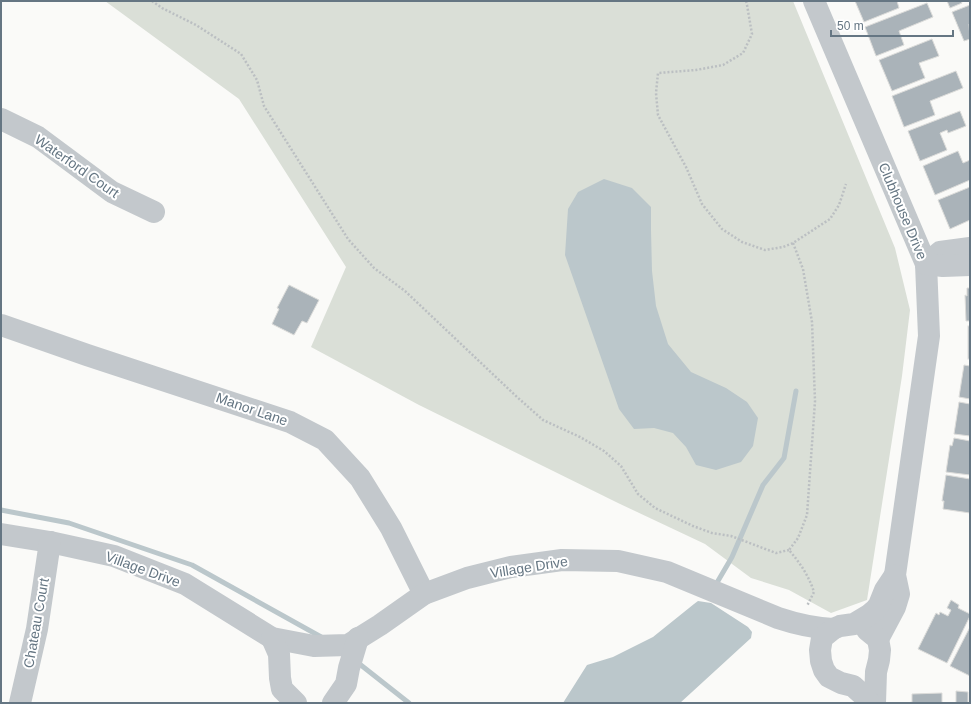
<svg xmlns="http://www.w3.org/2000/svg" width="971" height="704" viewBox="0 0 971 704" font-family="Arial,sans-serif">
<style>
.green{fill:#dadfd7}
.water{fill:#bbc7cb}
.lines{fill:none;stroke-linecap:round;stroke-linejoin:round}
.stream{stroke:#bbc7cb;stroke-width:5}
.building{fill:#aab3b9;stroke:#dcdcda}
.path{stroke:#bbbfc2;stroke-width:2.5;stroke-dasharray:2 2;stroke-linecap:butt}
.minor{stroke:#c3c8cc;stroke-width:22}
.labels{text-anchor:middle;dominant-baseline:central;stroke-width:4;stroke-linejoin:round;paint-order:stroke}
.street-label{font-size:14px;fill:#657683;stroke:#fff}
</style>
<rect width="100%" height="100%" fill="#fafaf8"/>
<path class="green" d="M105,1H793L895,248L910,310L902,376L867,600L831,613L789,590L751,578L705,544L618,503L419,405L311,347L346,267L239,99Z"/>
<g class="water">
<path d="M604,179L632,188L651,207V230L652,271L656,306L668,344L691,372L726,388L747,402L758,418L753,446L741,462L716,470L696,465L686,447L673,433L654,428L634,429L619,409L565,255L568,209L578,192Z"/>
<path d="M698,601L711,603L748,627L752,632L751,638L680,703H563L587,665L613,657L653,637L694,604Z"/>
</g>
<g class="lines">
<g class="stream">
<path d="M1,510L69,523L192,565L323,638"/>
<path d="M715,586L732,557L763,485L784,458L796,391"/>
<path d="M357,662L409,703"/>
</g>
</g>
<g class="building">
<path d="M855,1H897L899,8L864,22Z"/>
<path d="M947,1H961L962,3L950,8Z"/>
<path d="M927,3L933,17L899,31L904,45L876,56L865,27Z"/>
<path d="M970,5V24H969L970,39L964,41L952,12Z"/>
<path d="M932,39L939,56L919,63L925,78L892,91L879,60Z"/>
<path d="M956,71L963,88L930,101L935,115L904,127L892,96Z"/>
<path d="M960,111L966,126L948,133L947,130L940,133L947,150L920,161L908,131Z"/>
<path d="M958,151L963,163L970,160V180L935,195L923,166Z"/>
<path d="M970,187V220L950,229L938,200Z"/>
<path d="M289,285L319,300L307,323L302,321L294,335L272,324L279,309L277,308Z"/>
<path d="M967,288H970V321H966L965,295L967,296Z"/>
<rect x="968" y="326" width="2" height="33"/>
<path d="M964,365L970,366V399L959,397Z"/>
<path d="M959,402L970,404V436L954,434Z"/>
<path d="M954,438L970,441V475L946,472L950,445L952,446Z"/>
<path d="M946,475L970,479V513L943,509L944,501H942Z"/>
<path d="M951,600L959,605L958,608L970,614V616L947,663L918,649L936,613L939,615L940,612L948,616L951,610L947,608Z"/>
<path d="M970,627V676L950,666Z"/>
<path d="M956,691L968,692V703H956Z"/>
<path d="M942,693V703H907L912,702V694Z"/>
</g>
<g class="lines">
<g class="path">
<path d="M152,1L162,8L196,25L241,54L257,80L264,106L348,239L374,268L405,291L517,397L543,420L580,437L604,451L621,466L638,494L655,508L693,526L712,533L731,536L776,553L789,550"/>
<path d="M746,1L747,5L752,34L743,53L723,65L696,70L658,73L656,93L658,115L686,167L702,204L722,229L742,242L765,250L783,247L793,243L830,219L839,205L846,184"/>
<path d="M793,243L803,269L812,322L815,401L807,515L798,538L789,550C800,563 809,576 814,592L807,606"/>
</g>
<g class="minor">
<path d="M814,1L926,264L929,336L895,575L899,594L895,607L878,639"/>
<path d="M1,119L38,137L112,192L154,212"/>
<path d="M926,264L940,252L970,248"/>
<path d="M926,264L943,266L970,265"/>
<path d="M1,325L87,355L290,422L325,440L360,478L391,528L424,594"/>
<path d="M1,534L50,542L114,556L185,584L272,638L314,646L348,645L380,625L424,594L467,578L511,567L562,560L618,561L667,572L778,618C796,624 813,628 833,629"/>
<path d="M867,630L878,639L880,650L879,660L876,672L875,703"/>
<path d="M272,638L279,654L280,678L282,689L296,703"/>
<path d="M20,703L37,629L50,542"/>
<path d="M333,703L346,684L349,668L358,638"/>
<path d="M870,703L863,695L853,686L841,683L829,677L824,670L821,661L820,650L822,638L833,629L840,626L854,624L869,615L875,610L879,605L885,590L895,575"/>
</g>
</g>
<g class="labels">
<g class="street-label">
<text transform="translate(77 166) rotate(35)">Waterford Court</text>
<text transform="translate(903 211) rotate(67)">Clubhouse Drive</text>
<text transform="translate(252 409) rotate(19)">Manor Lane</text>
<text transform="translate(529 567) rotate(-9)">Village Drive</text>
<text transform="translate(143 569) rotate(20)">Village Drive</text>
<text transform="translate(36 623) rotate(-80)">Chateau Court</text>
</g>
</g>
<rect width="971" height="704" fill="none" stroke="#657683" stroke-width="4"/>
<path d="M831 30v6h122v-6" fill="none" stroke="#657683" stroke-width="2"/>
<text x="837" y="30" font-size="12" fill="#657683" stroke="#ffffff" stroke-width="3" paint-order="stroke">50 m</text>
</svg>
